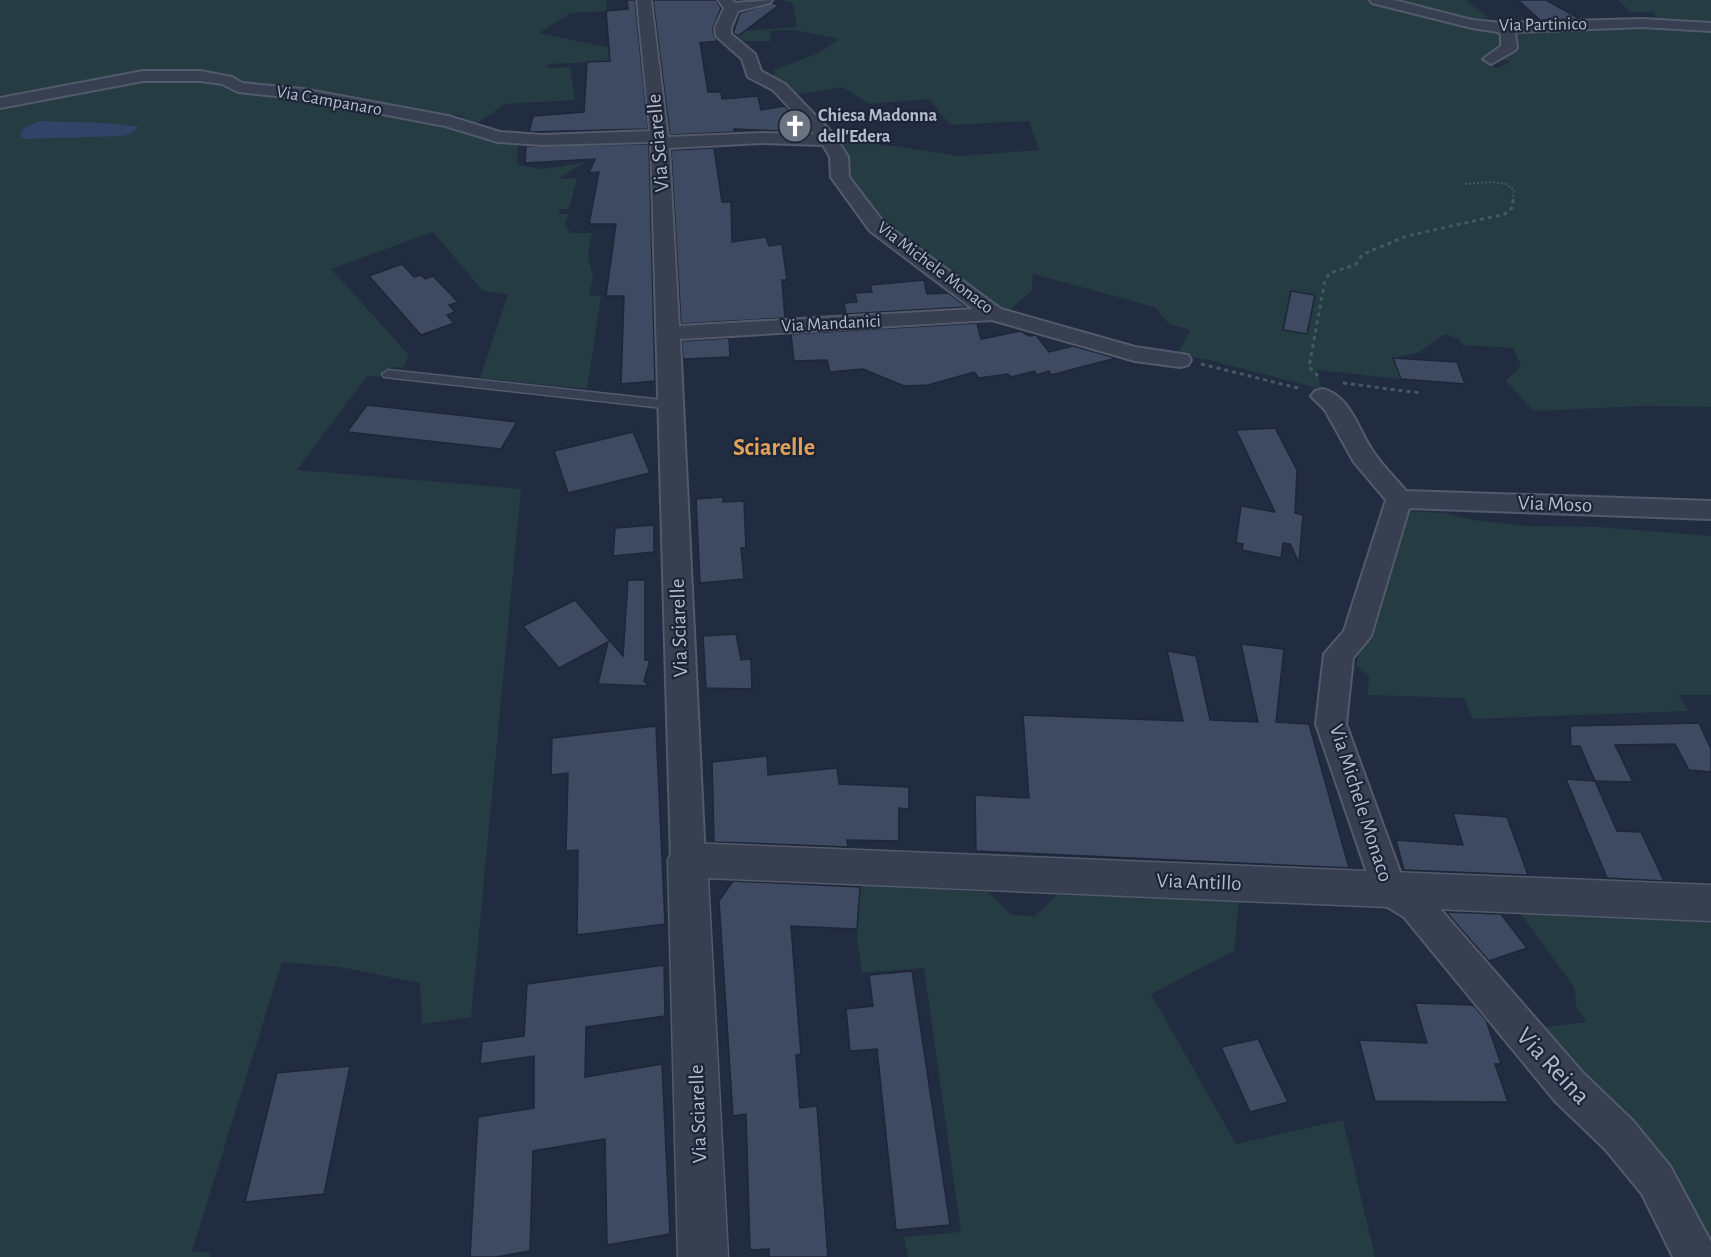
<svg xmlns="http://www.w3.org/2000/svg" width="1711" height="1257" viewBox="0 0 1711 1257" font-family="'Alegreya Sans',sans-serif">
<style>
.green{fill:#243c42}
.water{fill:#334368}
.building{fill:#3e4a61;stroke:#1e2638;stroke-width:1.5}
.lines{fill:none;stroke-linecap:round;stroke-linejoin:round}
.service-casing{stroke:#525a6b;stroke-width:3}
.minor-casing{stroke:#525a6b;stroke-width:4}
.tertiary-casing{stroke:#525a6b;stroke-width:3}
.path-far1{stroke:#42595f;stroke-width:2;stroke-dasharray:2 2;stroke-linecap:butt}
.path{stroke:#42595f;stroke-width:3;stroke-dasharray:4 4;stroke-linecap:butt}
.service{fill:#373f51;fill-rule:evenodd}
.minor{fill:#373f51;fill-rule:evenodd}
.tertiary{fill:#373f51;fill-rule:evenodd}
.labels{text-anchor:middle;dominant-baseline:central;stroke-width:4.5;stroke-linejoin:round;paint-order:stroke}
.far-street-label{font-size:18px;fill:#b3bacb;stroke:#1c2436}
.far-poi-label{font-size:18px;font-weight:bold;fill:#b3bacb;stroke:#1c2436;text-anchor:start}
.street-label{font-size:21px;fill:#b3bacb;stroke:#1c2436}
.quarter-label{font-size:24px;font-weight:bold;fill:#dfa25a;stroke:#1c2436}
.near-street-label{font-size:26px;fill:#b3bacb;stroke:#1c2436}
</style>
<rect width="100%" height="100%" fill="#222c41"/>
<g class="green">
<path d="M0,0H606L607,11L571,13L539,33L616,49L615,61L548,64L547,68L570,67L575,100L505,104L474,125L459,122L463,116L455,114L446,119L245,87L240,80L229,77L156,73L0,101Z"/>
<path d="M780,0H1368L1497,30L1503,36L1500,47L1485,59L1487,64L1497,68L1510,62L1500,58L1515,48L1517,29L1647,26L1711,29V407L1642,406L1534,411L1506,381L1521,366L1513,348L1462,345L1459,339L1445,334L1417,353L1394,358L1401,379L1317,370L1321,389L1205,359L1177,355L1190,330L1169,324L1155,307L1033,274L1032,290L1010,310L993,309L881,226L844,177V156L838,138L960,156L1039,150L1029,121L950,125L929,99L869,104L842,87L795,95L775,81L773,70L819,53L839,39L795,30L770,31L771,41H739L730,32L797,27L793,3Z"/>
<path d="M1394,0H1466L1489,18L1473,22Z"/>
<path d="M1617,0H1711V26L1660,21L1652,12H1631Z"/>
<path d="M143,77L223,82L233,90L302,96L446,123L515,142L518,144L517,165L542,169L583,163L559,179L577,178L569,209H561L558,214H568L565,225L571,233H592L588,255L593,278L589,295L601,296L587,389L480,378L508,294L483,291L433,232L331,269L409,355L403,368L391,367L383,377L367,376L297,470L521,489L471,1017L422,1024L420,983L341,967L282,962L192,1251L211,1253L210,1257H0V104Z"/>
<path d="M1404,511L1445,513L1473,520L1526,526L1599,527L1711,536V695H1678L1689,711L1473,719L1464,698L1368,695L1369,676L1356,665Z"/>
<path d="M860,885L988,892L1011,915L1035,916L1057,895L1239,900L1234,951L1151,994L1236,1144L1343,1120L1375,1257H908L904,1237L961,1232L924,968L862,973L857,938Z"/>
<path d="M1517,909L1711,917V1257L1689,1198L1625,1124L1529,1029L1587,1022L1577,1009L1574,987Z"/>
</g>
<path class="water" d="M40,121L106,123L139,127L131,134L122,136L25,139L20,136L24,128Z"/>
<g class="building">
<path d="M627,0H635L648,129L529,132L533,116L584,112L587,62L610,61L606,11L628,9Z"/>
<path d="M653,0H716L721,8L713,28L714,36L718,41L700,43L708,92H721L722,99L758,96L761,110L785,106L806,132L734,129V132L670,135Z"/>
<path d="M1518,0H1546L1580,19L1540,20Z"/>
<path d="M772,3L779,5L738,36L733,33L740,13Z"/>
<path d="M649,144L655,381L621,384L624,296H606L616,224H589L599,172L589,173L595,159L525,163L526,146Z"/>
<path d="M714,148L722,202H731L732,242L766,237L769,246L782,244L787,280H782L785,318L681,324L671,150Z"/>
<path d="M402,264L414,277L421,275L425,279L433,276L458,302L449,305L455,312L447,315L454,323L421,335L369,276Z"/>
<path d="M924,280L927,294L948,293L967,307L846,314L844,303L857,302L855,293L872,292L870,285Z"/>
<path d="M1291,291L1315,295L1307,334L1283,330Z"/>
<path d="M977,323L981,339L1021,331L1029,336L1036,335L1049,352L1073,346L1116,358L1051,375L1049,371L1037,375L1034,371L1011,377L1008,374L979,378L974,372L928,385L904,386L863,369L830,372L827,360L794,361L791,334Z"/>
<path d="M729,338L730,357L683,359L682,341Z"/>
<path d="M1393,358L1457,362L1465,384L1401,379Z"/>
<path d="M367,405L466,416L517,422L501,449L347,432Z"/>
<path d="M1275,428L1297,470L1295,513L1303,515L1299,563L1290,544L1283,543L1281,558L1242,550L1243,544L1236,543L1241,506L1275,512L1236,430Z"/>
<path d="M633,432L650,473L568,493L554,451Z"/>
<path d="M723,497V502L744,501L746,548H741L744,579L700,583L696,499Z"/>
<path d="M654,525V552L613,556L615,528Z"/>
<path d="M628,580H645V660H650L644,681L649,686L598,684L608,642L559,668L523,626L575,600L623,656Z"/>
<path d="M736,634L741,660L751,659L752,689L706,688L703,636Z"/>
<path d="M1241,644L1284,649L1276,722L1309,724L1349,868L976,851L975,795L1029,798L1023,715L1183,721L1167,651L1196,656L1210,720L1258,722Z"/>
<path d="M1699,723L1711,749V772L1689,770L1675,744L1615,745L1633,782L1595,781L1580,746H1571L1570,726Z"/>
<path d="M656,726L665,924L577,935L578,850L566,851L568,773L551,775L552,738Z"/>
<path d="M767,756L768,775L837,768L839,784L909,787V809L899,808V841L847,840L848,847L714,842L712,762Z"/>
<path d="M1566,779L1595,781L1617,831L1641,832L1664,881L1607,878Z"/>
<path d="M1453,813L1507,817L1528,875L1404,870L1396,840L1463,845Z"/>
<path d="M733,881L860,887L857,929L791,926L801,1054L796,1055L800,1108L817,1106L828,1257H769V1249L750,1250L746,1114L733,1116L719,901Z"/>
<path d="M1446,912L1501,914L1527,948L1489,961Z"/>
<path d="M664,965L665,1016L586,1027L585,1077L662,1064L670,1234L607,1245L605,1139L533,1151L530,1251L496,1257H470L478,1117L534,1108V1056L480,1064L482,1042L524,1036L527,984Z"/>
<path d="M912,971L950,1225L896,1230L877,1049L850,1051L846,1009L873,1006L869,975Z"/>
<path d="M1415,1003L1473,1005L1486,1020L1501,1064H1495L1508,1102L1375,1101L1359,1040L1427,1043Z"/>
<path d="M1258,1039L1288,1102L1250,1112L1221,1047Z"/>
<path d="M350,1066L324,1194L245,1202L277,1073Z"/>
</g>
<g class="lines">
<g class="service-casing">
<path id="service" d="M388,370L672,401L678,405L672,409L384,377L382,374Z"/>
</g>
<g class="minor-casing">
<g id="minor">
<path d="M637,0H651L668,137L762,133L814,134L773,90L748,77L742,59L716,36L715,28L724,8L718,0H732L735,3L772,0L770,3L738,11L731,28V34L755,54L761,71L785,84L835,136L848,157L849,177L884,223L1001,309L1135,347L1188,355L1191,360L1188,365L1180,367L1135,361L992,320L680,339L705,860L700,870L688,875L676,870L671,860L651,142L542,145L498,142L445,126L303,99L238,92L222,84L200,81H143L0,108V98L143,71H200L232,77L242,83L303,89L448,116L500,132L542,135L650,131ZM762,143L823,145L830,157L831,177L870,231L973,309L679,326L669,148Z"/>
<path d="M1370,0H1394L1472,20L1502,23L1642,19L1711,23V31L1642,27L1515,32L1517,48L1514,51L1491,64L1483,59L1501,46V35L1498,32L1472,28L1372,3Z"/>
<path d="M1323,389C1350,396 1358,429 1372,450C1382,465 1395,478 1406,491L1711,501V519L1409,508L1371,636L1353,658L1346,724L1403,880L1428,895L1583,1073L1633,1121L1670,1166L1711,1242V1257H1673L1642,1194L1605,1149L1555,1101L1404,917L1378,901L1373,890L1316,724L1324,654L1344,631L1386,500L1354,462L1325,410L1311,396L1315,391Z"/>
</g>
</g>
<g class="tertiary-casing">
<path id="tertiary" d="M688,843L1711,885V921L708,878L728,1257H678L668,860L674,848Z"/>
</g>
<path class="path-far1" d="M1465,184L1493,182L1506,184L1514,190L1513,200"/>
<g class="path">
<path d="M1201,364L1302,389"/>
<path d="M1318,376L1309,367L1325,280L1330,273L1355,265L1363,254L1407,236L1505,214L1513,207V199"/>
<path d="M1343,383L1420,393"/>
</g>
<use href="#service" class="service"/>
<use href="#minor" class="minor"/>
<use href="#tertiary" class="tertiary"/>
</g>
<defs>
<g id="church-disc" transform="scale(1.725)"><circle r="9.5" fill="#6b7280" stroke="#1c2436"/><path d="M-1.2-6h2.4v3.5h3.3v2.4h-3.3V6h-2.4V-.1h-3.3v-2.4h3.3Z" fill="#fff"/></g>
</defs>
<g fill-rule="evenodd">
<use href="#church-disc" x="795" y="126"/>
</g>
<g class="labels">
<g class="far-street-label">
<text transform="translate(1543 25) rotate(-1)">Via Partinico</text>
<text transform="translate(329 101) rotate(10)">Via Campanaro</text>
<text transform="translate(935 268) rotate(37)">Via Michele Monaco</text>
<text transform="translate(831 324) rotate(-3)">Via Mandanici</text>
</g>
<g class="far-poi-label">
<text x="818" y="116">Chiesa Madonna<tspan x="818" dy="21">dell'Edera</tspan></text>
</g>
<g class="street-label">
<text transform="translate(658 143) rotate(-95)">Via Sciarelle</text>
<text transform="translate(1555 504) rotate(2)">Via Moso</text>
<text transform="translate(679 628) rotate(-92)">Via Sciarelle</text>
<text transform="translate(1361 803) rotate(72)">Via Michele Monaco</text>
<text transform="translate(1199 882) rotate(2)">Via Antillo</text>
<text transform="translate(698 1114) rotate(-92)">Via Sciarelle</text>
</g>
<g class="quarter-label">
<text x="774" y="448">Sciarelle</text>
</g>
<g class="near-street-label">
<text transform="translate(1553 1066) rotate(47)">Via Reina</text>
</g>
</g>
</svg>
